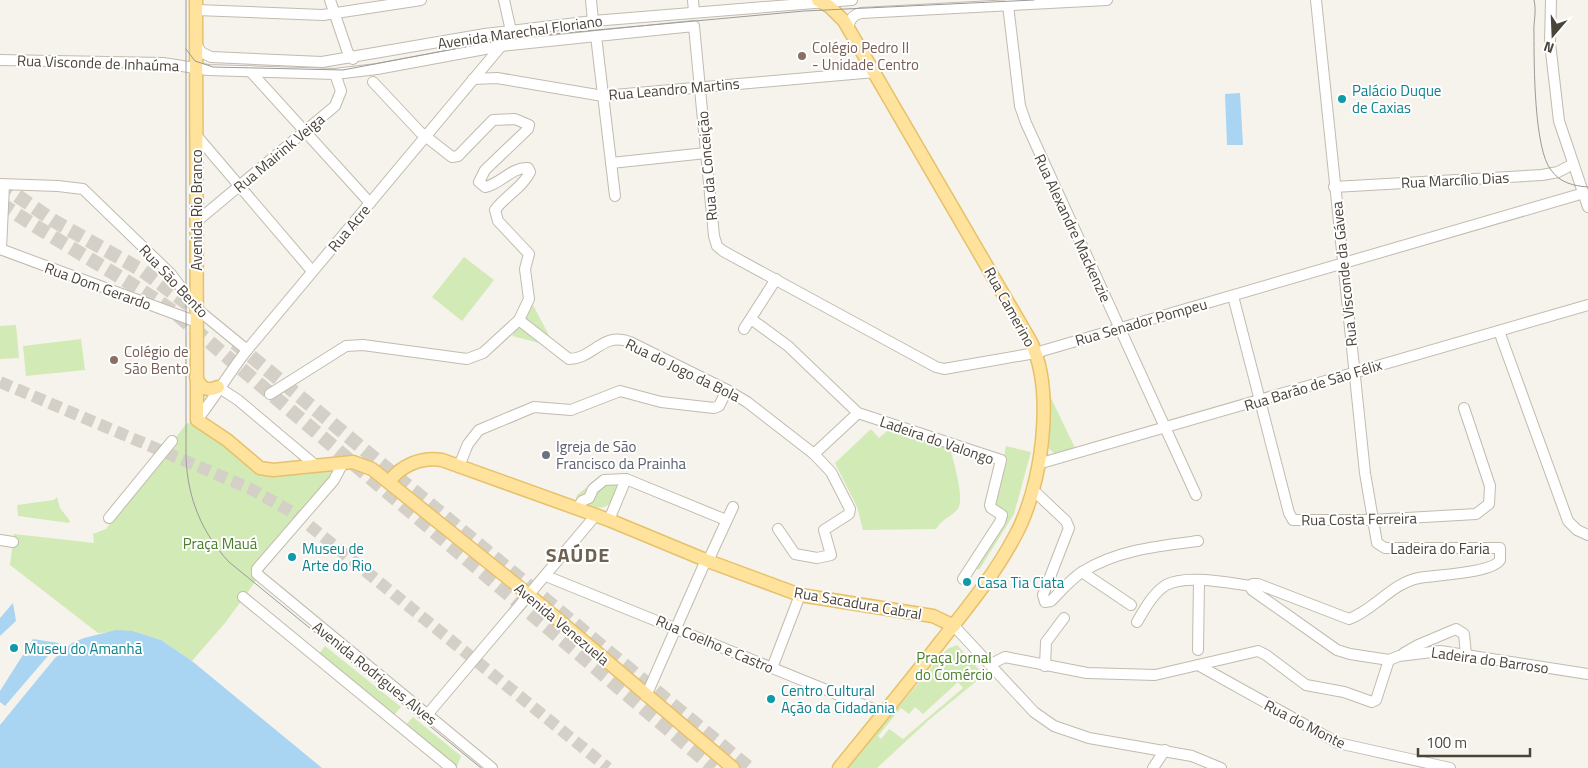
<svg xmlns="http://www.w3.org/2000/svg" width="1588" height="768" viewBox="0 0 1588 768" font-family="'Titillium Web',sans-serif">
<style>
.green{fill:#d2eab5;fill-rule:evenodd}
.water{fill:#a9d4f2}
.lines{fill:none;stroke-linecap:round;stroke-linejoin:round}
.major-tunnel{stroke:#d4d0c8;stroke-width:12;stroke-dasharray:12 6;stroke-linecap:butt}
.highway-tunnel{stroke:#d4d0c8;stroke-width:14;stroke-dasharray:14 7;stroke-linecap:butt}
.minor-casing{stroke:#c2bbae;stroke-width:12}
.major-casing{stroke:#e6c16a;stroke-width:15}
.minor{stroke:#fff;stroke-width:10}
.major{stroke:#ffe39c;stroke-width:12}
.tram{stroke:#9a9a9a;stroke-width:1}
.education-dot{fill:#8d6e63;stroke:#fff;stroke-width:2}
.culture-dot{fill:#0f9aa8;stroke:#fff;stroke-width:2}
.worship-dot{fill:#6b7280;stroke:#fff;stroke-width:2}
.labels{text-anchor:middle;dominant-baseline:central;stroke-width:4;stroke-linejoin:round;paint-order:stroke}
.street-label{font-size:15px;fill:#4b4439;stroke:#fff}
.education-label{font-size:15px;fill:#785e54;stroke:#fff;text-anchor:start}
.culture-label{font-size:15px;fill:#0d838f;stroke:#fff;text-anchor:start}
.worship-label{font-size:15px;fill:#5b616d;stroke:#fff;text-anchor:start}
.park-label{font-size:15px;fill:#4a7f2a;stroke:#fff}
.district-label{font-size:20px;font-weight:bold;letter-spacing:1px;fill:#6e6250;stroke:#fff}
</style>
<rect width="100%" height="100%" fill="#f6f3ec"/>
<g class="green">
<path d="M464,257L494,280L462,321L432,297Z"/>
<path d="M533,305L555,347L512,336Z"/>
<path d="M16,325L19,358L0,359V326Z"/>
<path d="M81,339L85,370L26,376L23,346Z"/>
<path d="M1050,396L1076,450L1058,456L1049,449Z"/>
<path d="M197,420L254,465L342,464L225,623L192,661L161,640L152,637L133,631L98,633L10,565L14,534L94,543L93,534L106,529L186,424Z"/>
<path d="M892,427L950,447C953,462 966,499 957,510C950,517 941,520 936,529L863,530L857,507L835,463L871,429L879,438Z"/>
<path d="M1006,446L1031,452L1014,514L979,570L975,568L1005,513L994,508Z"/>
<path d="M592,483L617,484C614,513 596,512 576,499L577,495Z"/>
<path d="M57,497L60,508L70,521L69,523L18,516L17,505L54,500Z"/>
<path d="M957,645L984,675L930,719L877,768H847L947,649ZM958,682L963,688L903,739L889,729L881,739L878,736L901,708L909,714L915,707L923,714Z"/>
<path d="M325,646L401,707L393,716L318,655Z"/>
<path d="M413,717L461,756L457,767L405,726Z"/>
</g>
<g class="water">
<path d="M1240,93L1243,145H1227L1225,94Z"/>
<path d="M13,603L16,621L0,636V618Z"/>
<path d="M116,630L133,631L161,640L192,661L322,768H0V725L55,658L72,643L84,638Z"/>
<path d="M33,639L59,643L5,706L0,702V691Z"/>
</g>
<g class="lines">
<path class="major-tunnel" d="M0,382L249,488L294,513L608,768"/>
<g class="highway-tunnel">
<path d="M0,184L54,221L143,271L200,313"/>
<path d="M0,203C57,242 118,273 174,312L714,768"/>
<path d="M235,343L749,768"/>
</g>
<g class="minor-casing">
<g id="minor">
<path d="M330,0L348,53L353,59"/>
<path d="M591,0L593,21"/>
<path d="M693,0L694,12"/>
<path d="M1316,0L1365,473L1377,543L1385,548H1500V560C1493,573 1435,575 1419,578C1392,583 1374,610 1349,619L1258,584H1253L1252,590L1337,650L1350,654L1389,660L1399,656L1440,651L1588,674"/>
<path d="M1551,0L1550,43L1559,121L1588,207"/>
<path d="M1008,5L1020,106L1026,123L1196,495"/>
<path d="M196,10L323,15L421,0"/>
<path d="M848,28C850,20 852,15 861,13L1107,0"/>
<path d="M596,36L615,196"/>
<path d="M196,44L201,52L211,57L322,62L485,34L593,21L852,0"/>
<path d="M0,60L163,63L208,70L335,74L377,69L501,46L694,26L714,236L717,246L723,251L936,367L944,369L1035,353L1584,193"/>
<path d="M250,71L370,203"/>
<path d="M473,79L497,78L603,96L875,72"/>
<path d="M373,82L420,132L452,157L458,156L493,120L515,119L529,125L528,129L485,170L479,182L485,187C501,184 511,167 528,168L530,172C523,187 505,196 495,210L498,221L529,254L525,269L529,299L519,320L569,359C593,359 603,331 630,342L727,390L747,402L814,454L831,472L850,509L849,514L824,530L831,555L817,558L795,554L778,529"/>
<path d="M196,135L312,271"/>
<path d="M611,163L706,153"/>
<path d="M0,184L58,186L83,189L171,274L197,309L247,350"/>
<path d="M1334,187L1542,175L1558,172L1573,164"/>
<path d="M196,222L335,106L341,91L335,74"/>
<path d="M0,249L197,322"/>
<path d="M1,249L4,185"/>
<path d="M1233,296L1289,513L1293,520H1372L1476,514L1489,504L1490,486L1464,408"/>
<path d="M751,319L788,346L858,413L1001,460L990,505L991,508L1002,515L1000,522L963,579"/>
<path d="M744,329L776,279"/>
<path d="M1499,331L1568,521L1577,530L1588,535"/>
<path d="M218,387L238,400L314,464"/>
<path d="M270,394L346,346L363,345L467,359L483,353L519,320"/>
<path d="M197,420C215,397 229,373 247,350L507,39L511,31L504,0"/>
<path d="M814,454L858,413"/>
<path d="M343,463L334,480L257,569V574L492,768"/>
<path d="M1038,464L1588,305"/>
<path d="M459,466L468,444L479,430L534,407L571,410L620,391L661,402L714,408L719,406L727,390"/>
<path d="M1032,489L1066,521L1069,528L1043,595L1045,602L1051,601C1061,591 1071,579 1082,572C1117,550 1158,546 1198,541"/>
<path d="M578,509L582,501L589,498L593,489L604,480L626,479L726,520"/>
<path d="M109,518L172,441"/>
<path d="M609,520L626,479"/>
<path d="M0,540L13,542"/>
<path d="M708,561L733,507"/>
<path d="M1082,572L1131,605"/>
<path d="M546,576L883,713"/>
<path d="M243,597L451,768"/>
<path d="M1137,622C1144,610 1153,593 1166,585C1186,574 1229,583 1251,586"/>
<path d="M954,626L1034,712L1054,726L1089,738L1192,756L1221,768"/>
<path d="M1198,650L1199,580"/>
<path d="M1404,653L1418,645L1456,629L1464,634L1466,655"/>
<path d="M991,664L1005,657L1087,673L1155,675L1258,651L1266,655L1306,685L1344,692L1372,702L1376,700L1389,660"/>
<path d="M1198,665L1338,743L1450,768"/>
<path d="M1045,666L1046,642L1064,618"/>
<path d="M772,668L800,595"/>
<path d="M646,696L706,560"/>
<path d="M427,715L596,515"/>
<path d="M1153,768L1165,750"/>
</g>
</g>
<g class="major-casing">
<g id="major">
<path d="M196,0L197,420L227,440L260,468L273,470L353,462L372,469L529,595L733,768"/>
<path d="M818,0L830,7L844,21L1031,342C1055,393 1042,487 1015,536C995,574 967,608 941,641C908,684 873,726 839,768"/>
<path d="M196,377C201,388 206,392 218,387"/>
<path d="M389,482C401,465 421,457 442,460L609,520L708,561L800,595L933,616L954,626"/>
</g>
</g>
<use href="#minor" class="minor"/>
<use href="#major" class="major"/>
<g class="tram">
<path d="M186,0V459C188,499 202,533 229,562L481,768"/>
<path d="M1534,0C1537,12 1533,23 1534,34C1534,64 1534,149 1551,170C1560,183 1574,186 1588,187"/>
<path d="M186,49L195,61L213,67L343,70L507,39L564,33L804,11L1034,0"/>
</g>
</g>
<g class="education-dot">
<circle cx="802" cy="56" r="5"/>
<circle cx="114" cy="360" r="5"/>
</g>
<g class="culture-dot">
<circle cx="1342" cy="99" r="5"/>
<circle cx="292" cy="557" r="5"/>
<circle cx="967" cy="582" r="5"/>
<circle cx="14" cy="648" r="5"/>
<circle cx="771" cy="699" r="5"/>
</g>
<circle class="worship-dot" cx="546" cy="455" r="5"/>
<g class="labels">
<g class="street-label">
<text transform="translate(520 32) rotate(-8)">Avenida Marechal Floriano</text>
<text transform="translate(98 63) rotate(2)">Rua Visconde de Inhaúma</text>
<text transform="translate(674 89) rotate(-5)">Rua Leandro Martins</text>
<text transform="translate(279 153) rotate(-40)">Rua Mairink Veiga</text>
<text transform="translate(707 166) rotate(-95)">Rua da Conceição</text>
<text transform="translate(1455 180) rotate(-3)">Rua Marcílio Dias</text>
<text transform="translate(196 210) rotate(-90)">Avenida Rio Branco</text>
<text transform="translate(349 228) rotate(-50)">Rua Acre</text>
<text transform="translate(1073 228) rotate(65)">Rua Alexandre Mackenzie</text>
<text transform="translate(1344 274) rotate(-96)">Rua Visconde da Gávea</text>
<text transform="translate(174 281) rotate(47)">Rua São Bento</text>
<text transform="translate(98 286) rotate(20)">Rua Dom Gerardo</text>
<text transform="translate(1010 307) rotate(61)">Rua Camerino</text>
<text transform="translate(1141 322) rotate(-16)">Rua Senador Pompeu</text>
<text transform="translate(683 370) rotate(26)">Rua do Jogo da Bola</text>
<text transform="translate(1313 385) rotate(-17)">Rua Barão de São Félix</text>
<text transform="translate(937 440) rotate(19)">Ladeira do Valongo</text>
<text transform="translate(1359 519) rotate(-1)">Rua Costa Ferreira</text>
<text x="1440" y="548">Ladeira do Faria</text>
<text transform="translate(858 603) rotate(10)">Rua Sacadura Cabral</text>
<text transform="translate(562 624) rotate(40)">Avenida Venezuela</text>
<text transform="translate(715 644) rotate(23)">Rua Coelho e Castro</text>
<text transform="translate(1490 660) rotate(8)">Ladeira do Barroso</text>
<text transform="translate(375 673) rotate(39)">Avenida Rodrigues Alves</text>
<text transform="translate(1305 724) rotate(27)">Rua do Monte</text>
</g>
<g class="education-label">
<text x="812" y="47">Colégio Pedro II<tspan x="812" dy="17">- Unidade Centro</tspan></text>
<text x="124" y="351">Colégio de<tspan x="124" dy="17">São Bento</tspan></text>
</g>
<g class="culture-label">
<text x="1352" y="90">Palácio Duque<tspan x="1352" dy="17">de Caxias</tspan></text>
<text x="302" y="548">Museu de<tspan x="302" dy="17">Arte do Rio</tspan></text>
<text x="977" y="582">Casa Tia Ciata</text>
<text x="24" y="648">Museu do Amanhã</text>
<text x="781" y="690">Centro Cultural<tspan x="781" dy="17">Ação da Cidadania</tspan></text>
</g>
<g class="worship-label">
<text x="556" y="446">Igreja de São<tspan x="556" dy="17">Francisco da Prainha</tspan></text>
</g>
<g class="park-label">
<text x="220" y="543">Praça Mauá</text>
<text x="954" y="657">Praça Jornal<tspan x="954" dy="17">do Comércio</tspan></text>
</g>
<g class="district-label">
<text x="578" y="554">SAÚDE</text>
</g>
</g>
<g transform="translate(1553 35) rotate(199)" stroke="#ffffff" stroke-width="4" paint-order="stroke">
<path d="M0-4L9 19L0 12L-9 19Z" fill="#4b4439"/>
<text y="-8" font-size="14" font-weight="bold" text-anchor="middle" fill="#4b4439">N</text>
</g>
<path d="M1418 748v8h112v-8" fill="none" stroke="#4b4439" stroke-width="2.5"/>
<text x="1426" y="748" font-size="15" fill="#4b4439" stroke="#ffffff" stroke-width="4" paint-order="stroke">100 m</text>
</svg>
